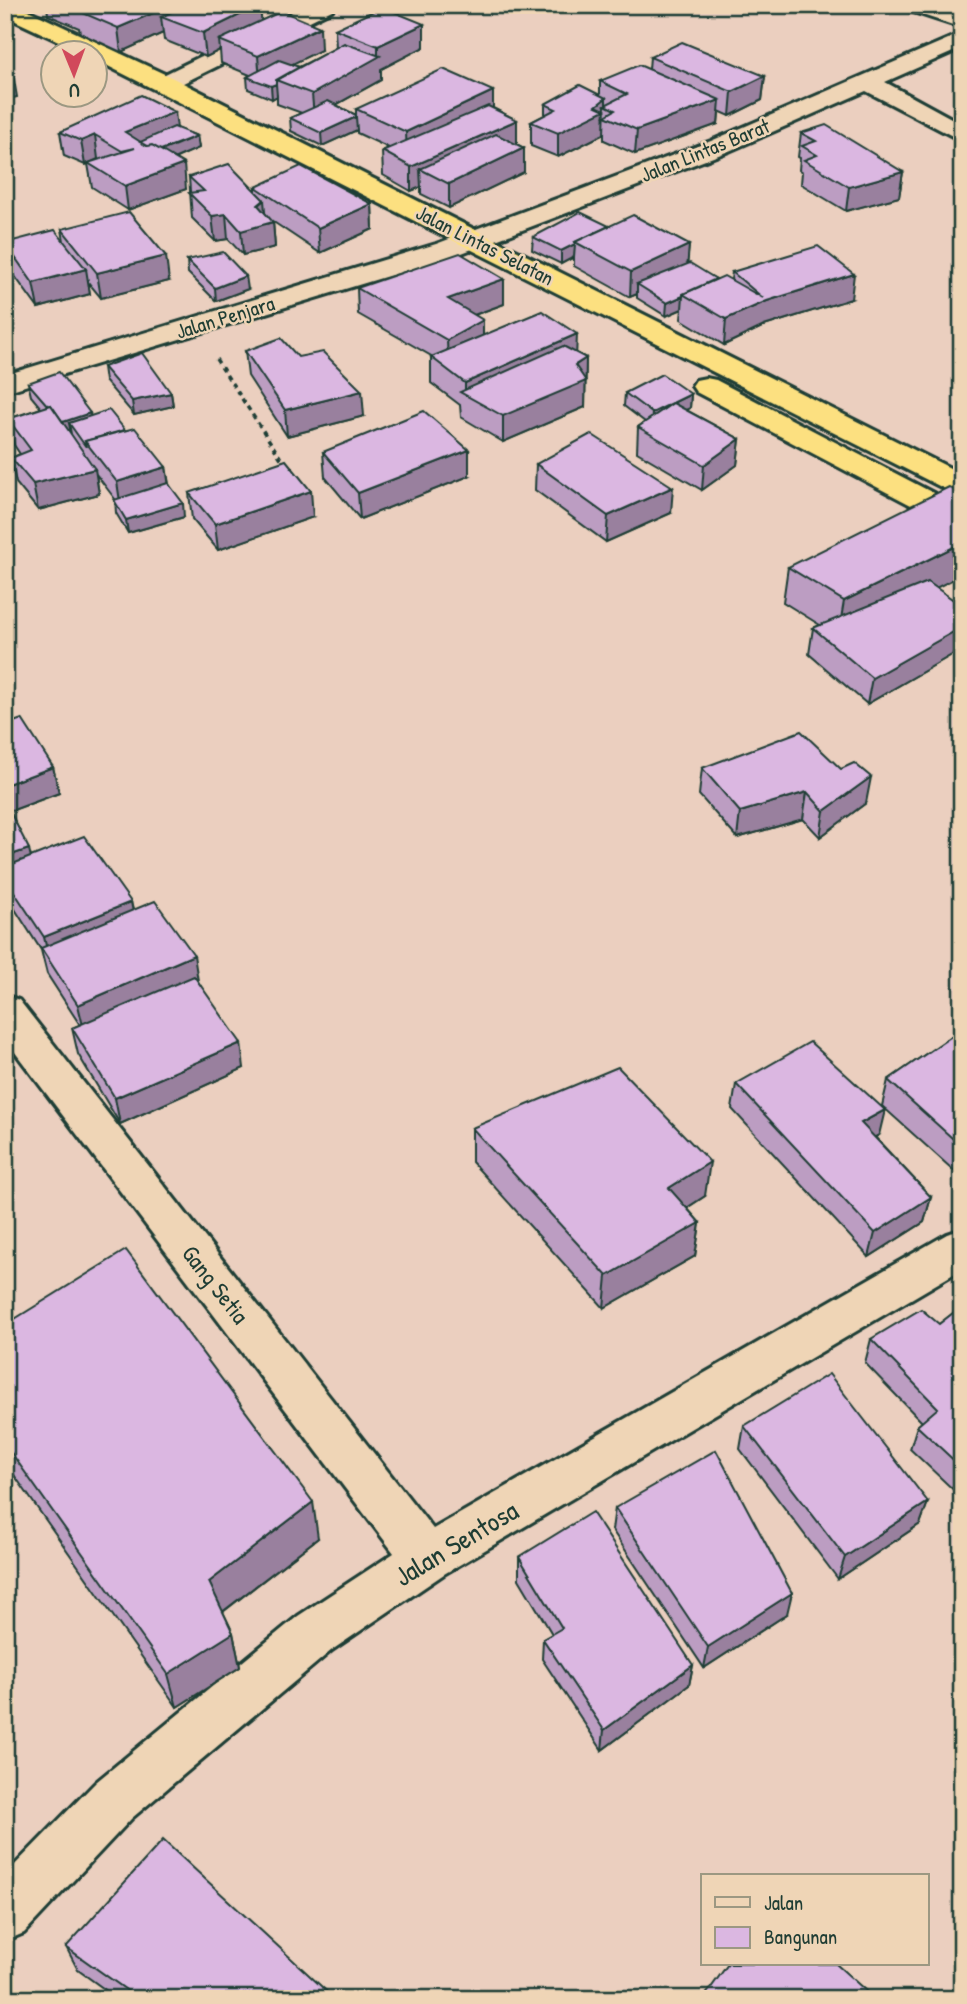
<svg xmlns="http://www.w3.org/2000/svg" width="967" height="2004" viewBox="0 0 967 2004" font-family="'Patrick Hand',sans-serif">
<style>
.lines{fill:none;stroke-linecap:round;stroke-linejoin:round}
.minor-casing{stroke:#1f3d34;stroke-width:6}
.highway-casing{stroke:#1f3d34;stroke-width:6}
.path{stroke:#1f3d34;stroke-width:3.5;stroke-dasharray:5 4.5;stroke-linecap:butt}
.minor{fill:#efd5b6;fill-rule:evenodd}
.highway{fill:#fce080;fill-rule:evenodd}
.wall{fill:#bc9dc2;stroke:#1f3d34;stroke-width:2}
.shaded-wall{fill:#99809e;stroke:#1f3d34;stroke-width:2}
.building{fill:#dbb7e1;stroke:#1f3d34;stroke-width:2}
.labels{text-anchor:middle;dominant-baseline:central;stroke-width:5;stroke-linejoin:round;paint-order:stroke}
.far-street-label{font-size:21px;fill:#1f3d34;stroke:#efd5b6}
.street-label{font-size:24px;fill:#1f3d34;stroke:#efd5b6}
.near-street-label{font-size:28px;fill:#1f3d34;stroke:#efd5b6}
</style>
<rect width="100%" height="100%" fill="#ebcfbf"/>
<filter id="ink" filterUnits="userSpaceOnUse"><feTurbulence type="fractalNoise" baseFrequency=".0143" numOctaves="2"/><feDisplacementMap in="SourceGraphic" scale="14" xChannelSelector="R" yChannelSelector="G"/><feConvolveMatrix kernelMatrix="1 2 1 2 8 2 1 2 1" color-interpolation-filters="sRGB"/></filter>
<g filter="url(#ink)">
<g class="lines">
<g class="minor-casing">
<g id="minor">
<path d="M306,5H335L332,10L173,88H157L153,83L157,78Z"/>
<path d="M904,5H937L962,14V28L907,10Z"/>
<path d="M962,33V48L885,82L962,124V141L866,91L729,151L454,256L5,392V375L436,244L711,141Z"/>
<path d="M5,995L19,1000L433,1529L947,1234L962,1229V1269L444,1574L332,1650L132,1818L24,1933L5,1941V1875L96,1782L298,1616L394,1553L5,1039Z"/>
</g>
</g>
<g class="highway-casing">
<g id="highway">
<path d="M5,5H17L173,78L962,474V495L951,492L94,59V52H82L5,16Z"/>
<path d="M706,378L716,380L962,508V529L951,526L696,392L692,386L696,380Z"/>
</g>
</g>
<path class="path" d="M216,359L284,463"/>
<use href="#minor" class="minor"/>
<use href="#highway" class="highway"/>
</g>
<g class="wall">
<path d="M47,5H260L261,21L280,12L264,5H305L287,13L321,50L291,64L299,67L336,48L335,29L424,24V47L381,69V80L336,105L356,115V109L493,108L517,120V144L524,148V172L449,208L421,194V187L411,191L383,175L382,151L389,148L357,133V130L322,146L291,131L290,118L302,113L277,104V96L272,99L248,89L247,77L250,75L221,63L220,50L206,57L164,40L163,33L121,52L80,33L79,28L48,15Z"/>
<path d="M650,57L765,76L762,100L730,116L719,111L718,124L635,154L604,140V129V134L558,157L531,146V122L545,115V104L600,95V81L649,69Z"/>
<path d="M177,128L197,136L199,148L174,159L186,189L128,210L92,187L88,164L85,165L64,156L60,132Z"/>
<path d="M801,133L903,172L899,197L846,211L801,184L802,172L799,170L800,158L798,157Z"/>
<path d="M189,177L256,192V187L372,204L373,229L320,253L272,221L273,222L275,247L243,255L228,239L215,241L192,218Z"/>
<path d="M609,226L689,245L687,264L716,279L731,280L732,272L851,299L764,326L724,345L681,319L682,309L666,316L637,298V294L630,297L574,266V257L561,264L532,250L533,237Z"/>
<path d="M62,229L169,281L101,298L88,282L90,294L38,308L9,268L5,243L64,241Z"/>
<path d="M187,260L248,289L216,301L188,273Z"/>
<path d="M357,288L504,304L474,315L483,336L577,353L586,358L585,407L503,442L461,417L460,405L431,383V357H433L358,314Z"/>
<path d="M245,351L298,357L364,416L287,436L248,376Z"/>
<path d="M103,367L171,393L173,406L134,415L105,381Z"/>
<path d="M28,383L90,416L125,430L166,467L169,484L184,517L128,533L116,513L115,499L96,474L99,494L38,510L16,483L11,458L20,454L14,445L8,419L41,408L31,396Z"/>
<path d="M625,393L691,394L690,408L686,410L740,439L737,465L702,490L637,452L638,427L645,422L624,406Z"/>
<path d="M323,452L469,476L360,519L325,477Z"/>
<path d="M536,464L671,513L606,542L535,490Z"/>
<path d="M189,493L313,517L218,550L192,519Z"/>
<path d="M788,567L936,588L962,606V649L867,704L809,654L813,628L820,625L783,602Z"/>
<path d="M5,718L7,725L53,767L59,793L10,811L31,857L131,902L133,910L198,981L244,1068L120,1124L78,1054L72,1028L80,1025L47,974L41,950L6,895L5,891Z"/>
<path d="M702,768L866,803L820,837L803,819L737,838L699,795Z"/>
<path d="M962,1029V1178L882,1106L888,1080Z"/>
<path d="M736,1084L879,1135L875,1137L931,1197L924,1222L869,1257L732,1109Z"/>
<path d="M472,1128L705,1196L687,1208L700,1223L695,1256L604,1308L472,1162Z"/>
<path d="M962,1306V1498L910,1449L917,1426L922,1422L865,1363L871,1339L939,1324Z"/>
<path d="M5,1325L318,1538L223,1612L233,1633L240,1667L177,1707L5,1462Z"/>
<path d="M744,1426L928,1502L920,1524L838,1579L740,1449Z"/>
<path d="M615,1508L787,1614L704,1668L612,1530Z"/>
<path d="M519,1557L693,1665L689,1685L602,1750L542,1659L543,1639L552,1634L519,1579Z"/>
<path d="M66,1947L335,1999H118L78,1970Z"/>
</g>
<g class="shaded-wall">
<path d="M172,5H207L161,17L163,33L121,52L118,28Z"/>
<path d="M260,5L262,28L219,40L220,50L206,57L203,33Z"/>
<path d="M285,5H305L285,14Z"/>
<path d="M424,24V47L381,69V80L314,117L312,94L378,57V46Z"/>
<path d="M320,27L321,50L260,80L258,56Z"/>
<path d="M13,74L17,97L5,100V75Z"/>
<path d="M765,76L762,100L730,116L732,92Z"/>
<path d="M276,84L277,96L272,99L271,86Z"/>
<path d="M493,91V115L407,156L406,132Z"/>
<path d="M606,98V105H605L604,134L558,157V133Z"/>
<path d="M720,100L718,124L635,154L637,130Z"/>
<path d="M175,112L178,136L126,175L122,151L125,132Z"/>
<path d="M356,117L357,130L322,146L321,133Z"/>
<path d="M517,120V144L420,169L421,187L411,191V167Z"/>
<path d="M95,135L98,159L85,165L81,141Z"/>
<path d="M197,136L199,148L155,167L154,154Z"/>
<path d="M524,148V172L449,208V184Z"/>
<path d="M184,164L186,189L128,210L125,186Z"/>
<path d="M903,172L899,197L846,211L849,187Z"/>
<path d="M264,200L266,224L273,222L275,247L243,255L241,231L258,205Z"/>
<path d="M372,204L373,229L320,253L318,228Z"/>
<path d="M226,214L228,239L215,241L212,216Z"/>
<path d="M575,244L574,257L561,264V251Z"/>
<path d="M689,245L687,270L637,284V294L630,297L631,272Z"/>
<path d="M166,256L169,281L101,298L97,273Z"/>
<path d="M86,269L90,294L38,308L33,283Z"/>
<path d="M854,274L851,299L764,326L724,345L726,319L767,301Z"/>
<path d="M246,276L248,289L216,301L215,288Z"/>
<path d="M504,279V304L449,324L448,299Z"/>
<path d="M683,296L682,309L666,316L667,303Z"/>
<path d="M483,320V345L448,365L447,340Z"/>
<path d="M577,334L576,359L465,394V383Z"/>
<path d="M586,358L585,407L503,442V416Z"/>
<path d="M362,391L364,416L287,436L285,410Z"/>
<path d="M171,393L173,406L134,415L132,401Z"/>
<path d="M691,394L690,408L651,427L652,413Z"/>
<path d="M90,413L92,426L69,423L71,434L62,422Z"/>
<path d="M740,439L737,465L702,490L704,465Z"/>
<path d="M469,450V476L360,519L358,493Z"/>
<path d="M166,467L170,493L121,508L117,482Z"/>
<path d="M95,469L99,494L38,510L33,484Z"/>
<path d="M673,487L671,513L606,542L608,516Z"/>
<path d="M311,491L313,517L218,550L215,524Z"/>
<path d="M183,503L184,517L128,533L126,520Z"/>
<path d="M962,543V575L838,637L844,601Z"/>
<path d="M962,627V649L867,704L872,678Z"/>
<path d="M53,767L59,793L5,813V785Z"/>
<path d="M871,777L866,803L820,837L824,811Z"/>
<path d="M807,792L803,819L737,838L740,812Z"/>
<path d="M29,849L35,875L5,878V857Z"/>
<path d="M131,902L136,927L50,963L44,937Z"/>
<path d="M194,955L198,981L84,1030L78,1005Z"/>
<path d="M241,1043L244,1068L120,1124L115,1098Z"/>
<path d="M885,1110L879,1135L855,1148L861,1123Z"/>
<path d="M710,1162L705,1196L665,1222L669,1188Z"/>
<path d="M931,1197L924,1222L869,1257L875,1233Z"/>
<path d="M700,1223L695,1256L604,1308L607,1276Z"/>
<path d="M313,1502L318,1538L217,1616L209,1582Z"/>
<path d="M928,1502L920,1524L838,1579L845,1557Z"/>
<path d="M792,1593L787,1614L704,1668L708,1647Z"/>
<path d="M233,1633L240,1667L177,1707L168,1674Z"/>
<path d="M693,1665L689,1685L602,1750L604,1730Z"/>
</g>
<g class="building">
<path d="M87,5H172L118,28L76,10Z"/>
<path d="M186,5H260L203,33L161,17Z"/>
<path d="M382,7L424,24L378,46L335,29Z"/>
<path d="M282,11L320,27L258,56L219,40Z"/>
<path d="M682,42L765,76L732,92L650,57Z"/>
<path d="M344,43L380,56L312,94L276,80Z"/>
<path d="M279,60L299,67L276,80V84L271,86L247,77Z"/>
<path d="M5,64L13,74L5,75Z"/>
<path d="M639,65L720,100L637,130L605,116L615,110L605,105L627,94L600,81Z"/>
<path d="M443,69L493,91L406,132L356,109Z"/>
<path d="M580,85L606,98L596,106L605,110L558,133L531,122L556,109L545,104Z"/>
<path d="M141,95L175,112L125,132L147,146L152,145L184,164L125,186L88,163L135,148L122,151L95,135L81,141L60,132Z"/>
<path d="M328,101L356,115V117L321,133L290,118Z"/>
<path d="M488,106L517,120L411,167L382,151Z"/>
<path d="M826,125L903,172L849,187L804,160L817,155L802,146L816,141L801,133Z"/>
<path d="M174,127L197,136L161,150L152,145L147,146L140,142Z"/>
<path d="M496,134L524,148L449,184L420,169Z"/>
<path d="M229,164L264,200L258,205L273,222L241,231L226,214L212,216L189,193L204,191L189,177Z"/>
<path d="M301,166L372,204L318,228L256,187Z"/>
<path d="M129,212L166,256L97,273L62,229Z"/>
<path d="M580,212L609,226L575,242V244L561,251L533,237Z"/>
<path d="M633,215L689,245L631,272L575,242Z"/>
<path d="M55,230L86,269L33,283L5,243Z"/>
<path d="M818,246L854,274L767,301L726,319L683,294L724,276L763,298L732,272Z"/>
<path d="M223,252L246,276L215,288L187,260Z"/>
<path d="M460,253L504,279L448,299L483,320L447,340L357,288Z"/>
<path d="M690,263L716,279L683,294V296L667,303L637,284Z"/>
<path d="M542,311L577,334L465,383L431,357Z"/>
<path d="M281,338L298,357L323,352L362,391L285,410L245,351Z"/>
<path d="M563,346L586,358L575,365L586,381L503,416L460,392Z"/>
<path d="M142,353L171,393L132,401L103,367Z"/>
<path d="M59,372L90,413L63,422L51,405L48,406L28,383Z"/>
<path d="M662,374L691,394L652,413L625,393Z"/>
<path d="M673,403L740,439L704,465L638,427Z"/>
<path d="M51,405L95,469L33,484L11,458L31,450L8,419Z"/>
<path d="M109,410L125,430L85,441L86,447L69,423Z"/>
<path d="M424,411L469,450L358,493L323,452Z"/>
<path d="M135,428L166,467L117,482L85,441Z"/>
<path d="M591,434L673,487L608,516L536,464Z"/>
<path d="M286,460L311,491L215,524L189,493Z"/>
<path d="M168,483L183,503L126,520L114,500Z"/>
<path d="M949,487L962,495V543L844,601L788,567Z"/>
<path d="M928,582L962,606V627L872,678L813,628Z"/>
<path d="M22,719L53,767L5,785V725Z"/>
<path d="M801,731L841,769L854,763L871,777L824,811L807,792L740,812L702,768Z"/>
<path d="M5,802L29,849L5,857Z"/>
<path d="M84,836L131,902L44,937L5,878V867Z"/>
<path d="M155,901L194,955L78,1005L41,948Z"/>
<path d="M194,976L241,1043L115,1098L72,1028Z"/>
<path d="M962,1029V1147L888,1080Z"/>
<path d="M810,1042L885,1110L861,1123L931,1197L875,1233L736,1084Z"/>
<path d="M618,1067L710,1162L669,1188L700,1223L607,1276L472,1128Z"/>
<path d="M126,1250L313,1502L209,1582L233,1633L168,1674L5,1444V1325Z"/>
<path d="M962,1306V1468L917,1426L938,1408L871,1339L921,1309L939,1324Z"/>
<path d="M829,1374L928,1502L845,1557L744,1426Z"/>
<path d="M716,1450L792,1593L708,1647L615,1508Z"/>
<path d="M592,1512L693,1665L604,1730L543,1639L562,1628L519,1557Z"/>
<path d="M163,1840L335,1999H139L66,1947Z"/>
<path d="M728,1964H836L875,1999H703Z"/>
</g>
</g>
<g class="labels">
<g class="far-street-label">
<text transform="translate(705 150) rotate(-22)">Jalan Lintas Barat</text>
<text transform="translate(485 245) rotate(27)">Jalan Lintas Selatan</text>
<text transform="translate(225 317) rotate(-17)">Jalan Penjara</text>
</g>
<g class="street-label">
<text transform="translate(216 1284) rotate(52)">Gang Setia</text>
</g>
<g class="near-street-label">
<text transform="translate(456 1543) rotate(-31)">Jalan Sentosa</text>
</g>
</g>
<rect width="967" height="2004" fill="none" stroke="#efd5b6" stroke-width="28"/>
<rect x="14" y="14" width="939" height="1976" fill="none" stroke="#1f3d34" stroke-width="2.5" filter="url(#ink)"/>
<rect x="701" y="1874" width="228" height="91" fill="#efd5b6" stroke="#9c9882" stroke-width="2"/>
<rect x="715" y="1897" width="35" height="10" fill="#efd5b6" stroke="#9c9882" stroke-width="2"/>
<text x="764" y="1910" font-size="21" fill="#1f3d34">Jalan</text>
<rect x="715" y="1927" width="35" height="21" fill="#dbb7e1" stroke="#9c9882" stroke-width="2"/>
<text x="764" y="1944" font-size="21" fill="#1f3d34">Bangunan</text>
<g transform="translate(74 74) rotate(179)"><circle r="33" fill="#efd5b6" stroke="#9c9882" stroke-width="2"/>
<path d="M0-5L12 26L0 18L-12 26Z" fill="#d1495b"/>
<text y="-10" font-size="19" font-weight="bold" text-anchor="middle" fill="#1f3d34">U</text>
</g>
</svg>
